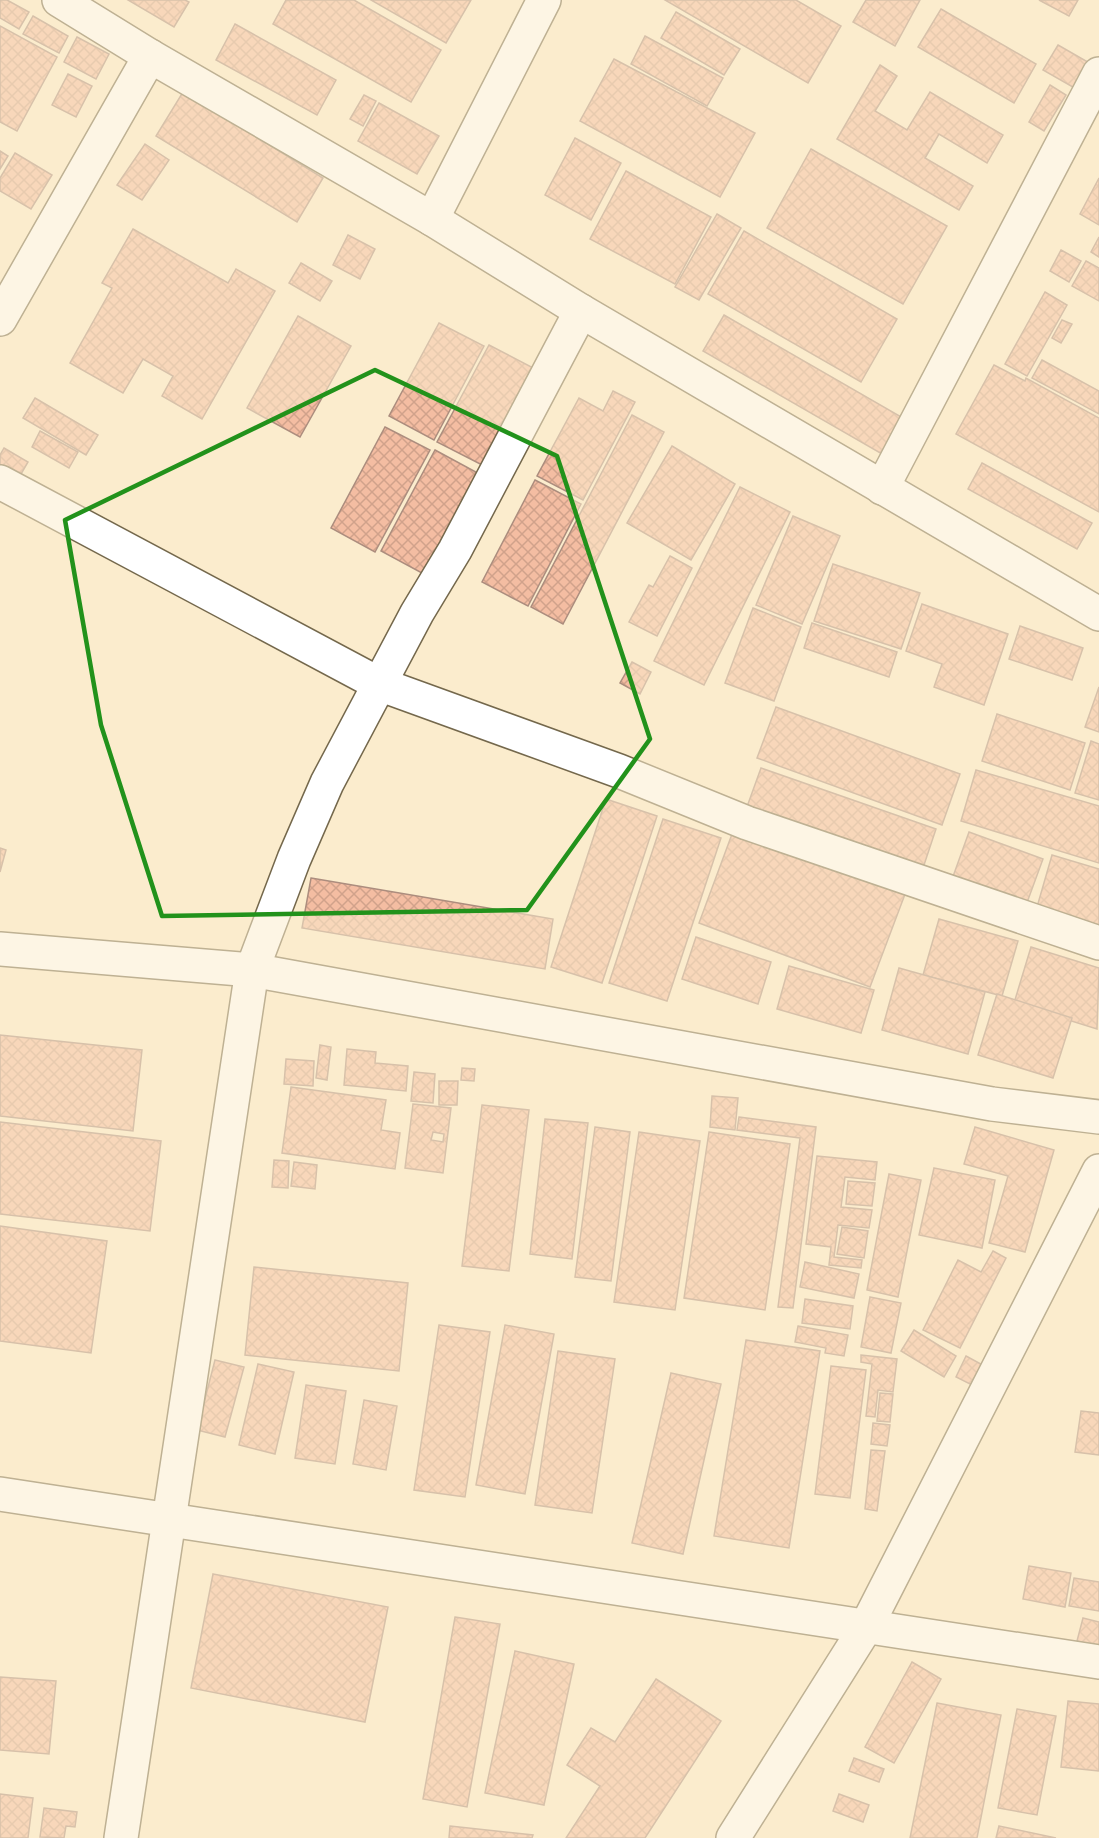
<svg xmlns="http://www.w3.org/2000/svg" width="1099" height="1838" viewBox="0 0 1099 1838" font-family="Raleway,sans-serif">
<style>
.building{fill:url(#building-cross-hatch);stroke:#ac8d7e;stroke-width:1.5;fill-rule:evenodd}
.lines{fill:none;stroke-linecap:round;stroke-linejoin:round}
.minor-casing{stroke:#74684c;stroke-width:36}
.minor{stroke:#fff;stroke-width:33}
.marked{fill:none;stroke:#22921b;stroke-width:4.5;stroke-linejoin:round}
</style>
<defs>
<pattern id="building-cross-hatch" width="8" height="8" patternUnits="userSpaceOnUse" patternTransform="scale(1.5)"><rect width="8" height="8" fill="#f4bda2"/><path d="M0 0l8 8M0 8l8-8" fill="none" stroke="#d1a28b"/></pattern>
</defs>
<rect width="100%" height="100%" fill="#fbeccd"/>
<g class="building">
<path d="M0,0H7L29,12L19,29L0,18Z"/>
<path d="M128,0H185L189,2L174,27Z"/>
<path d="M286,0H354L441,50L411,102L273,24Z"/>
<path d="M371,0H471L446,43Z"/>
<path d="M665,0H796L841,26L808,83Z"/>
<path d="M866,0H920L895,46L853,22Z"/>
<path d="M1039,0H1078L1069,16Z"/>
<path d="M941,9L1036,64L1014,103L918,47Z"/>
<path d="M676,12L740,49L724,75L661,38Z"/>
<path d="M33,16L68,36L59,53L23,34Z"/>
<path d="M235,24L336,80L317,115L216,60Z"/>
<path d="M0,26L57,57L17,131L0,122Z"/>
<path d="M645,36L723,78L707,106L631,64Z"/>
<path d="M77,37L109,54L96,79L64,62Z"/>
<path d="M1058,45L1093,65L1078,90L1043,70Z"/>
<path d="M614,59L755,133L720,197L580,121Z"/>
<path d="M880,65L897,76L875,111L907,130L930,92L1003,135L987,163L939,134L925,158L973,186L959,210L837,139Z"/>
<path d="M68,74L92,86L76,117L52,105Z"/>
<path d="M1050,85L1066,95L1044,131L1029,122Z"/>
<path d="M183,92L323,178L297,222L156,136Z"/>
<path d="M364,95L376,101L363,126L350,119Z"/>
<path d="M379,103L439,136L417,174L358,141Z"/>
<path d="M575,138L621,163L591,220L545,195Z"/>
<path d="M145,144L169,160L142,200L117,185Z"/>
<path d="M811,149L947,226L903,304L767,228Z"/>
<path d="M0,151L8,156L0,169Z"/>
<path d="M15,153L52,175L31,209L0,191V178Z"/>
<path d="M626,171L711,217L675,284L590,239Z"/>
<path d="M1099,178V225L1080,214Z"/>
<path d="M717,214L741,228L699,300L675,287Z"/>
<path d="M133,229L228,283L236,269L275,291L202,419L162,396L173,376L143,359L123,393L70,363L112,288L102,283Z"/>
<path d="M744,231L897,319L861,382L708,294Z"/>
<path d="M348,235L375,249L360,279L333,265Z"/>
<path d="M1099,237V257L1091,252Z"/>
<path d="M1061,250L1081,261L1069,282L1050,271Z"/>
<path d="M1086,261L1099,268V301L1072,286Z"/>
<path d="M301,263L332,281L320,301L289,283Z"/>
<path d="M1045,292L1067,305L1027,376L1005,364Z"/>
<path d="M724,315L903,418L882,454L703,351Z"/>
<path d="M298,316L351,346L300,437L247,408Z"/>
<path d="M1062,320L1072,324L1061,343L1052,338Z"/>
<path d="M439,323L484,346L434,440L389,416Z"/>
<path d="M489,345L541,372L490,469L437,442Z"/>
<path d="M1042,360L1099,391V414L1032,378Z"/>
<path d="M994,365L1025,381L1026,378L1099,418V512L956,434Z"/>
<path d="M613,391L635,402L583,500L537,476L579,398L603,411Z"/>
<path d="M35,398L98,435L86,455L23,418Z"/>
<path d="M632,415L664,432L563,624L531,607Z"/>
<path d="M385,427L430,450L375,552L331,528Z"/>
<path d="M40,431L78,452L69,468L32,447Z"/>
<path d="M672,446L735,484L691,560L627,523Z"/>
<path d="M4,448L28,462L17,481L0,472V455Z"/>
<path d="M435,450L487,478L433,579L381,551Z"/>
<path d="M982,463L1092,523L1077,549L968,489Z"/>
<path d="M535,480L581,504L528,606L482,582Z"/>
<path d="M740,487L790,512L704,685L654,661Z"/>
<path d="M793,516L840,536L802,624L756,605Z"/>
<path d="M670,556L692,568L657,636L629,622L649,585L653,587Z"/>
<path d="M833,564L920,593L901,649L814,621Z"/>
<path d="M922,604L1008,634L984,705L934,687L942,664L906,651Z"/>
<path d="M753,608L801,627L774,701L725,683Z"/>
<path d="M812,623L897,652L889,677L804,648Z"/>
<path d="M1020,626L1083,648L1072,680L1009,659Z"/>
<path d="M632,662L651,672L640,694L620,683Z"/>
<path d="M1099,687V732L1085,727Z"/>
<path d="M776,707L960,774L942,825L757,758Z"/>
<path d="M997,714L1085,743L1070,790L982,761Z"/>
<path d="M1091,741L1099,744V800L1075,793Z"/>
<path d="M761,768L936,829L920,877L744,815Z"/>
<path d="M976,770L1099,806V863L961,821Z"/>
<path d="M606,799L657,816L602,983L551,967Z"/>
<path d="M663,819L721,838L667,1001L609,983Z"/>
<path d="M735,826L907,889L870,987L699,923Z"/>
<path d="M969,832L1043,859L1025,908L951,882Z"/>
<path d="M0,848L6,850L0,872Z"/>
<path d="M1052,855L1099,869V925L1037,907Z"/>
<path d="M311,878L553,919L545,969L302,928Z"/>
<path d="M939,919L1018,941L1002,996L923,975Z"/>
<path d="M696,937L771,962L758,1004L682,979Z"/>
<path d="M1031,947L1099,968L1097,1029L1014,1003Z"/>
<path d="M789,966L874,990L861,1033L777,1009Z"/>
<path d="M899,968L985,992L968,1054L882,1030Z"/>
<path d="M997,994L1072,1018L1053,1078L978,1055Z"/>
<path d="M0,1035L142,1050L133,1131L0,1116Z"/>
<path d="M320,1045L331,1047L327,1080L316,1078Z"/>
<path d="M347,1049L376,1052L375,1063L408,1066L406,1091L344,1085Z"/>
<path d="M286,1059L314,1061L313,1086L284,1084Z"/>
<path d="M462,1068L475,1069L474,1081L461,1080Z"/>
<path d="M414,1072L435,1074L433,1103L411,1101Z"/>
<path d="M439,1081H458L457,1105H439Z"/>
<path d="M291,1087L386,1100L381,1130L400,1133L395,1169L282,1153Z"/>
<path d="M712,1096L738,1098L735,1130L710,1127Z"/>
<path d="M413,1104L451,1108L443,1173L405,1168ZM433,1132L444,1134L443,1142L431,1140Z"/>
<path d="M482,1105L529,1110L509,1271L462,1266Z"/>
<path d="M739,1117L816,1127L793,1308L778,1307L800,1138L737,1130Z"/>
<path d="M545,1119L588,1123L572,1259L530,1254Z"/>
<path d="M0,1122L161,1141L150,1231L0,1214Z"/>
<path d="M595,1127L630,1132L611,1281L575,1277Z"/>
<path d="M975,1127L1054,1150L1025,1252L989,1243L1008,1176L964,1164Z"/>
<path d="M639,1132L700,1141L675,1310L614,1302Z"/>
<path d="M709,1132L790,1144L765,1310L684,1298Z"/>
<path d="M817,1156L877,1162L875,1180L845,1177L841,1207L872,1210L869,1228L838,1225L834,1257L862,1260L861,1268L829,1265L831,1247L806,1244Z"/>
<path d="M274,1160L289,1161L288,1188L272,1187Z"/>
<path d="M294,1162L317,1165L315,1189L291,1186Z"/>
<path d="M934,1168L995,1180L982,1248L919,1235Z"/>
<path d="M889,1174L921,1180L898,1297L867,1290Z"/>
<path d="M848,1181L875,1183L872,1206L846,1204Z"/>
<path d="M0,1226L107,1241L91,1353L0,1341Z"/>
<path d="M842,1227L868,1231L864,1258L837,1254Z"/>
<path d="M993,1251L1006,1258L960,1348L923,1330L958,1260L981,1272Z"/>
<path d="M805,1262L859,1274L854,1298L800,1287Z"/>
<path d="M254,1267L408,1283L399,1371L245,1355Z"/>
<path d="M870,1297L901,1303L891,1353L861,1347Z"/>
<path d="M805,1299L853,1306L850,1329L802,1323Z"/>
<path d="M439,1325L490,1332L465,1497L414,1490Z"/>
<path d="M505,1325L554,1334L525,1494L476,1485Z"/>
<path d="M798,1326L848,1335L844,1356L825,1353L826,1348L795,1342Z"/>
<path d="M914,1330L956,1356L944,1377L901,1351Z"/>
<path d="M746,1340L820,1351L789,1548L714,1536Z"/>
<path d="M558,1351L615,1359L592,1513L535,1505Z"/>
<path d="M861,1355L897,1359L893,1392L878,1390L875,1417L866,1416L872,1364L861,1362Z"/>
<path d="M966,1356L992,1370L982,1390L956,1377Z"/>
<path d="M215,1360L244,1367L225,1437L197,1430Z"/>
<path d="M258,1364L294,1372L275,1454L239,1445Z"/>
<path d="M831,1366L866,1370L850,1498L815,1494Z"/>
<path d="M671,1373L721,1384L683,1554L632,1543Z"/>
<path d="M306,1385L346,1391L335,1464L295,1458Z"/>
<path d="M880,1393L893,1394L890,1422L877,1421Z"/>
<path d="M364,1400L397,1406L386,1470L353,1464Z"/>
<path d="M1081,1411L1099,1413V1455L1075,1452Z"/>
<path d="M873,1423L890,1425L887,1446L871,1444Z"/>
<path d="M871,1450L885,1451L877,1511L865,1509Z"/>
<path d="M1029,1566L1071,1573L1065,1607L1023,1599Z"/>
<path d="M213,1574L388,1607L365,1722L191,1688Z"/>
<path d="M1074,1578L1099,1582V1611L1069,1606Z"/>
<path d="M455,1617L500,1624L467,1807L423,1799Z"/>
<path d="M1083,1618L1099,1622V1647L1077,1641Z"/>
<path d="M515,1651L574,1664L544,1805L485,1793Z"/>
<path d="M912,1662L941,1679L894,1763L865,1747Z"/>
<path d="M0,1677L56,1681L49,1754L0,1750Z"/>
<path d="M656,1679L721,1721L645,1838H566L600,1786L567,1765L591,1728L615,1742Z"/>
<path d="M1068,1701L1099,1704V1771L1061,1767Z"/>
<path d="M937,1703L1001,1715L977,1838H910Z"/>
<path d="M1017,1709L1056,1716L1037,1815L998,1808Z"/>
<path d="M854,1758L884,1769L879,1782L849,1771Z"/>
<path d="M0,1794L33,1798L28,1838H0Z"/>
<path d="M839,1794L869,1805L863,1822L833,1811Z"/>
<path d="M44,1808L77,1812L75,1827L66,1826L64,1838L40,1837Z"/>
<path d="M450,1826L533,1835L532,1838H449Z"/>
<path d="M999,1826L1056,1838H996Z"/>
</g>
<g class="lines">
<g class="minor-casing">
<g id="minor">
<path d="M59,0L150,56L432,219L581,311L1099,614"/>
<path d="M432,219L544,0"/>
<path d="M0,319L150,56"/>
<path d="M0,482L379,684L619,771L747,823L1099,943"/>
<path d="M882,488L1099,74"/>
<path d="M0,949L252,970L992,1104L1099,1117"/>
<path d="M0,1494L1099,1662"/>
<path d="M121,1838L252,970L294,859L327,783L417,613L455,550L581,311"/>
<path d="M733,1838L866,1627L1099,1171"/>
</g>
</g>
<use href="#minor" class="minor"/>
</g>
<path d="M0 0H1099V1838H0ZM375,370L557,456L650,739L527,910L162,916L101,725L65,520Z" fill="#fbeccd" fill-opacity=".55" fill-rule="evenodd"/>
<path class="marked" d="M375,370L557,456L650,739L527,910L162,916L101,725L65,520Z"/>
</svg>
